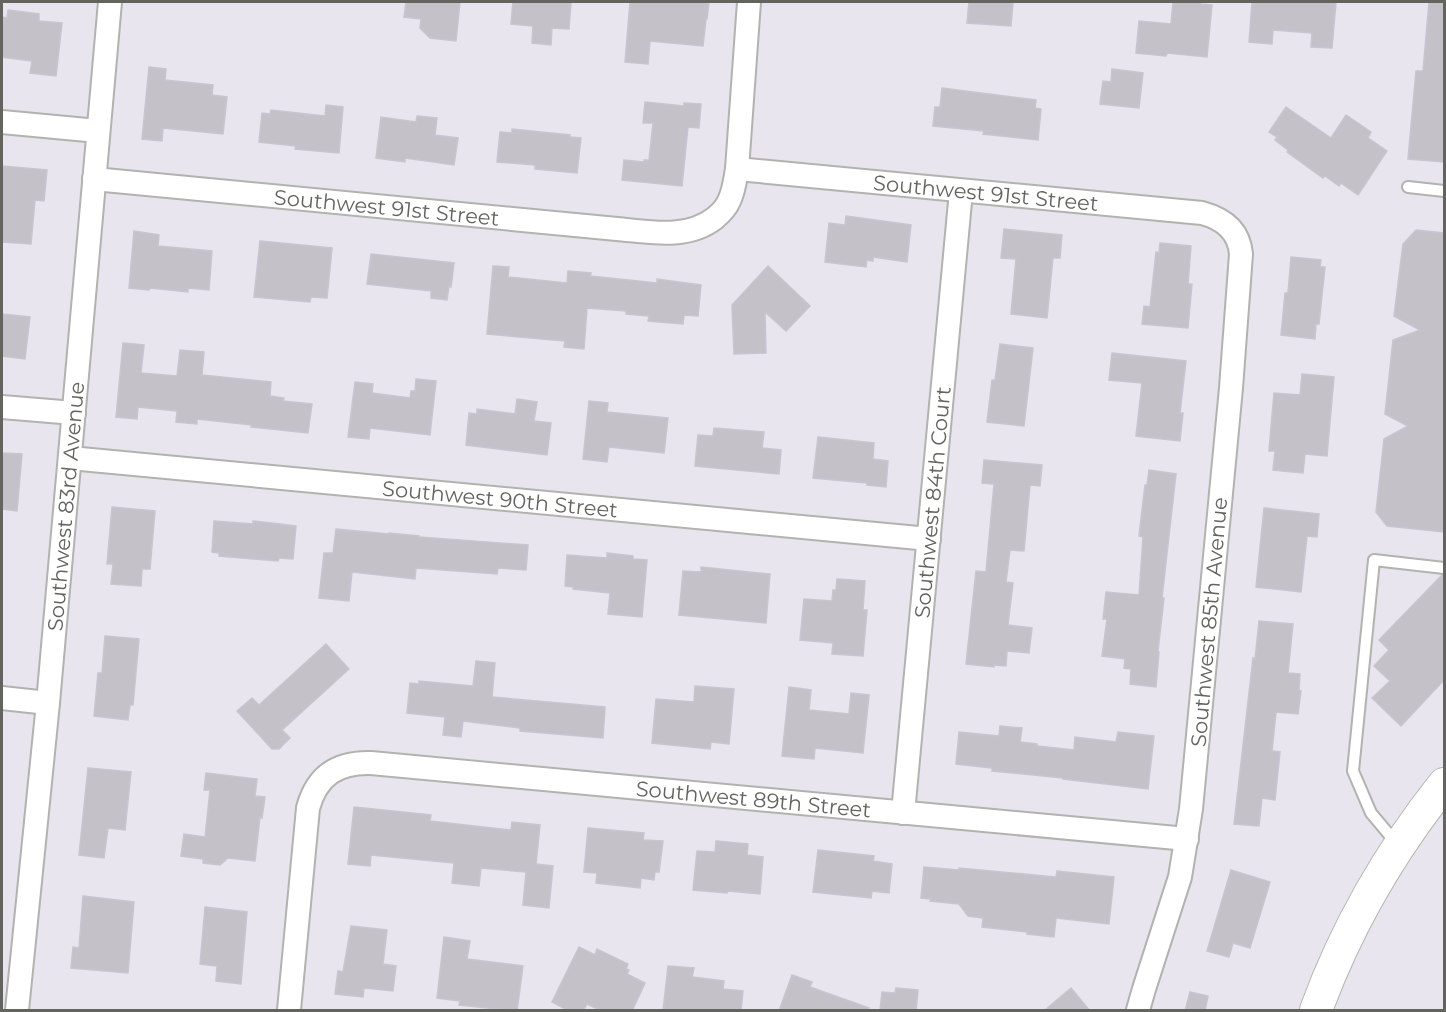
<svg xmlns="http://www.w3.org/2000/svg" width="1446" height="1012" viewBox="0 0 1446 1012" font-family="Montserrat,sans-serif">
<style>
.building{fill:#c4c1c9;stroke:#c8c4d2;stroke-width:1.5}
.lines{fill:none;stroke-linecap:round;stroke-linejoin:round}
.service-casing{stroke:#b2b3ae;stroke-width:14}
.minor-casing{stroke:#b2b3ae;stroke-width:26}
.secondary-casing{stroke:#b4b6af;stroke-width:34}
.service{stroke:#fff;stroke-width:10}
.minor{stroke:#fff;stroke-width:22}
.secondary{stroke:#fff;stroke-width:32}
.labels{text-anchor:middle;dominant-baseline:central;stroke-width:4.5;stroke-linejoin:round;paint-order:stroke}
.street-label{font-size:21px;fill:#62645d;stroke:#fff}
</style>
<rect width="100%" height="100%" fill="#e8e5ee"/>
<g class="building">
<path d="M406,2H460L456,41L430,38L420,28L421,19L404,17Z"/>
<path d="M513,2H571L569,29L552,28L551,45L532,43L533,26L511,24Z"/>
<path d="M630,2H709L707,19H706L703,46L650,41L648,64L625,62Z"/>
<path d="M969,2H1013L1011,26L967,23Z"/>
<path d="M1173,2H1201V4L1212,5L1207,57L1167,53L1166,56L1136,53L1139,21L1171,24Z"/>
<path d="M1252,2H1336L1332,48L1311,47L1312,33L1273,30L1272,44L1249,42Z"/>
<path d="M1429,2H1444V162L1408,159L1416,71H1423Z"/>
<path d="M8,10L39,14V21L62,23L56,76L30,73L32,61L2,57V17L7,18Z"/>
<path d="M149,67L166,69L165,80L213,85L212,95L227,97L223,134L163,128L162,141L142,139Z"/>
<path d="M1112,69L1143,73L1139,108L1100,104L1103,81L1111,82Z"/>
<path d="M942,88L1036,100L1035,108L1041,109L1038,140L983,134L984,131L933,126L935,107H940Z"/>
<path d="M645,102L684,106V103L701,104L699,128L688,127L682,186L622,180L624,160L644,162V160H649L653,123H643Z"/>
<path d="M326,105L343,107L339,153L295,149L296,146L259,142L262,113L270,114L271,110L325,116Z"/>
<path d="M1286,107L1331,138L1346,115L1371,132L1368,138L1387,151L1358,195L1341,183L1339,186L1325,176L1323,178L1287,152L1288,150L1275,140L1277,137L1269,132Z"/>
<path d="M417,116L437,118L435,135L458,138L454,165L405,158V162L376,158L381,117L416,122Z"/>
<path d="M512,129L570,135V137L581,138L577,173L535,169V165L497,162L500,132L512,133Z"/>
<path d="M2,166L47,170L44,201L35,200L31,244L2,242Z"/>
<path d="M846,216L911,225L907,262L873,257V261L867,260L866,267L825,262L829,223L845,225Z"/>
<path d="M1004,229L1062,235L1060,258H1053L1047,318L1011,314L1016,259L1001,258Z"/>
<path d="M1416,230L1444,233V532L1387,526L1376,512L1384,439L1408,426L1385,414L1393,340L1420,330L1394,316L1403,244Z"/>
<path d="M134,231L159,235L158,246L212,251L209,290L188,288V292L150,288L149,290L129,288Z"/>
<path d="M260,241L332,248L327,298L311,297L310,302L254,297Z"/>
<path d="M1160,243L1191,246L1188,284H1192L1188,328L1142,324L1144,306L1150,307L1156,252L1159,253Z"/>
<path d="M371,254L454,263L451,287L449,286L447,300L431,298V291L367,284Z"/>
<path d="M1291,257L1321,260L1320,267H1325L1319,324H1316L1315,339L1281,335L1285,293H1288Z"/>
<path d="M493,266L509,267L508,277L567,283L568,271L591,273L590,276L657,283V279L701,285L698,316L684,315L683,324L648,321L649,316L626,314V311L587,308L584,349L564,347L565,341L487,334Z"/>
<path d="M768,266L810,306L786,331L765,312L766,353L734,354L732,305Z"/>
<path d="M2,314L30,317L25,359L2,356Z"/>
<path d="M123,343L144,345L141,373L177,376L180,350L204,352L202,375L271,382L270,396L284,398L283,401L312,404L308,433L251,427L252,425L197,419V424L176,422L177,411L138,407L137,419L116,417Z"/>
<path d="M1000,344L1033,348L1024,426L987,422L992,380H995Z"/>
<path d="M1112,353L1186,361L1180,413H1183L1180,441L1136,436L1142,383L1109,380Z"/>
<path d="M1302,374L1334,377L1327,456L1305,454L1303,473L1273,470L1275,451H1269L1274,393L1300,395Z"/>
<path d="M416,379L436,381L430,435L370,428L369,439L348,437L355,382L373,384L372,393L410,398L411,391H415Z"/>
<path d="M517,399L537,402L534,421L551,423L547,455L466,445L469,413L477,414V409L515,414Z"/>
<path d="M589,401L608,403L607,412L668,418L664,453L609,447L607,462L583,459Z"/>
<path d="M714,428L764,432L762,448L781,450L779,474L695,466L698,435L713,436Z"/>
<path d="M818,437L874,443L873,459L888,461L886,487L867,485V483L813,478Z"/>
<path d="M2,453L22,454L17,511L2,509Z"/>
<path d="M984,460L1042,465L1040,486L1030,485L1024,551L1010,550L1006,582L1013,583L1008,625L1032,628L1029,653L1007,651L1006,666L994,665V667L966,664L976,571L986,572L994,484L982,483Z"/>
<path d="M1149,470L1176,474L1162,598H1164L1158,651L1159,652L1156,687L1130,684L1131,669L1124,668L1125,659L1102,656L1107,619H1103L1106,592L1139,595L1143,537L1139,536L1145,485H1147Z"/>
<path d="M112,507L155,511L150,569H142L141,586L111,584L113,564H107Z"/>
<path d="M1264,508L1319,514L1317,537L1307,536L1301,592L1256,587Z"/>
<path d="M214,521L253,524V521L296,526L293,559L279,558L278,561L219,556V553L212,552Z"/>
<path d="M336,529L389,534V533L419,536V537L528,545L526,570L498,568L497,574L416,568L415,579L352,572L349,601L319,598L324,553H333Z"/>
<path d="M607,553L633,556V559L647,560L642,617L608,614L610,593L573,589V587L565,586L567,555L607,558Z"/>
<path d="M701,567L770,574L766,623L679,615L683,571L701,572Z"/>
<path d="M1442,575H1444V680L1401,726L1372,698L1390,681L1374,666L1389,650L1379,640Z"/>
<path d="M837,579L865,581L863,610H867L863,656L832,654L833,643L800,640L804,599L832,601L833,590H836Z"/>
<path d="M1259,621L1293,624L1288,673L1300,674L1299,690L1301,691L1298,714L1276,712L1272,751L1280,752L1275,800L1262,798L1259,826L1234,824L1253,658L1255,659Z"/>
<path d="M105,636L139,639L133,705H130L128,720L94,716L98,673H102Z"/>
<path d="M326,644L349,669L282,730L290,738L279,749H272L237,711L252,698L259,705Z"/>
<path d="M476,661L495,663L492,697L605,707L603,738L520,731V728L463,721L461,737L443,735L445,717L407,713L410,683L419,684V681L473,686Z"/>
<path d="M695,686L734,689L729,744L711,742L710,749L652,743L656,699L694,702Z"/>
<path d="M789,687L811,690L809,710L849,714L851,693L869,695L863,753L815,748L814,759L782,756Z"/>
<path d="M1000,726L1022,728L1020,742L1037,744V746L1074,750L1075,737L1116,742L1118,732L1154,736L1148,789L1063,779V778L992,771V768L956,764L959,732L999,736Z"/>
<path d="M88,768L131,772L125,830L108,828L104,858L79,855Z"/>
<path d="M206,773L257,779L255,796L265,797L262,818L260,817L255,861L228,858L220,865L203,863V859L181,856L184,834L205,837L210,790H204Z"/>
<path d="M354,807L431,815L430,821L511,830L512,822L540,825L536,864L553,866L549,908L523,905L526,872L481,868L479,886L452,883L454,863L371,855L370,866L348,864Z"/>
<path d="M588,828L644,833L643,840L663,841L659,872H655L654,880L641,878L640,888L596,883L597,873L584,872Z"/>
<path d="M716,841L748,844L747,855L763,857L760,894L728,891L727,893L693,890L697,851L715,852Z"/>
<path d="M818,850L874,856L873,861L892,864L889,893L872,891L871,898L813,892Z"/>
<path d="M924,867L959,870V868L1056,877L1057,871L1114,877L1109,924L1056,918L1054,937L1027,934V932L982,927L983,918L968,916L959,904L930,901L931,899L921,898Z"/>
<path d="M1231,870L1270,882L1250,948L1233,943L1229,957L1207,951Z"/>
<path d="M83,896L134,902L128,973L71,968L73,947L79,948Z"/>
<path d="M205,907L247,912L241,984L216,981L217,966L200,964Z"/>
<path d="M351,926L387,930L383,964L396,966L393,991L364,988L363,997L335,994L338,971L343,972Z"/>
<path d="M444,937L470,941L467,959L523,966L517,1011L459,1005L460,1001L437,998Z"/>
<path d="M579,947L595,955L597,949L628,964L626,969L629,970L627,974L645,983L632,1011H602L587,1004L583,1011H569L552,1002Z"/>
<path d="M668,966L694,968L692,977L724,981L723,989L743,991L741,1011H663Z"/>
<path d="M792,975L812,982L810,987L869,1008L868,1011H779Z"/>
<path d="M896,988L918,990L916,1011H880L882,992L895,993Z"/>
<path d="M1071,988L1090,1011H1044Z"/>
<path d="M1190,992L1208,996L1205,1011H1185Z"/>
</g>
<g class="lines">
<g class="service-casing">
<g id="service">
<path d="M1408,187L1444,191"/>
<path d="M1397,844L1371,813L1353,771L1374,560L1444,568"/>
</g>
</g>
<g class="minor-casing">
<g id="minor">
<path d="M2,122L98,131"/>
<path id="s1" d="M737,169L1202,213C1224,219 1239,231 1241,254L1231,388L1191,809L1180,877L1144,989L1138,1010"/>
<path id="s2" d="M94,179L617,229C650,232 687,240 715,218C721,213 726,208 729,201C734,191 735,180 737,169L749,2"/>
<path d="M2,407L74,413"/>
<path id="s3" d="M70,458L929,539"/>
<path d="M2,698L48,703"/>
<path id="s4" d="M903,813L961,191"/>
<path id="s5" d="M17,1010L48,703L110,2"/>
<path id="s6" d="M289,1010L308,808C317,775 338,762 371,763L1187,839"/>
</g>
</g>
<g class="secondary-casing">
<path id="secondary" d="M1316,1010C1346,928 1390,852 1444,784"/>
</g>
<use href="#service" class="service"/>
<use href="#minor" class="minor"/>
<use href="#secondary" class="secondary"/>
</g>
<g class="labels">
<g class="street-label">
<text stroke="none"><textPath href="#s1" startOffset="250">Southwest 91st Street</textPath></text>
<text stroke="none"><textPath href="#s2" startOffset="294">Southwest 91st Street</textPath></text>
<text stroke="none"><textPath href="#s3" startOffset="432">Southwest 90th Street</textPath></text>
<text stroke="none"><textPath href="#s4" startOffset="312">Southwest 84th Court</textPath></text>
<text stroke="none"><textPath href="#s5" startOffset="506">Southwest 83rd Avenue</textPath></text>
<text transform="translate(1209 622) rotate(-85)">Southwest 85th Avenue</text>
<text stroke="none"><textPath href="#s6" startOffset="672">Southwest 89th Street</textPath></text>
</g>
</g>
<rect width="1446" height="1012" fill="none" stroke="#62645d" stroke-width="6"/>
</svg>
